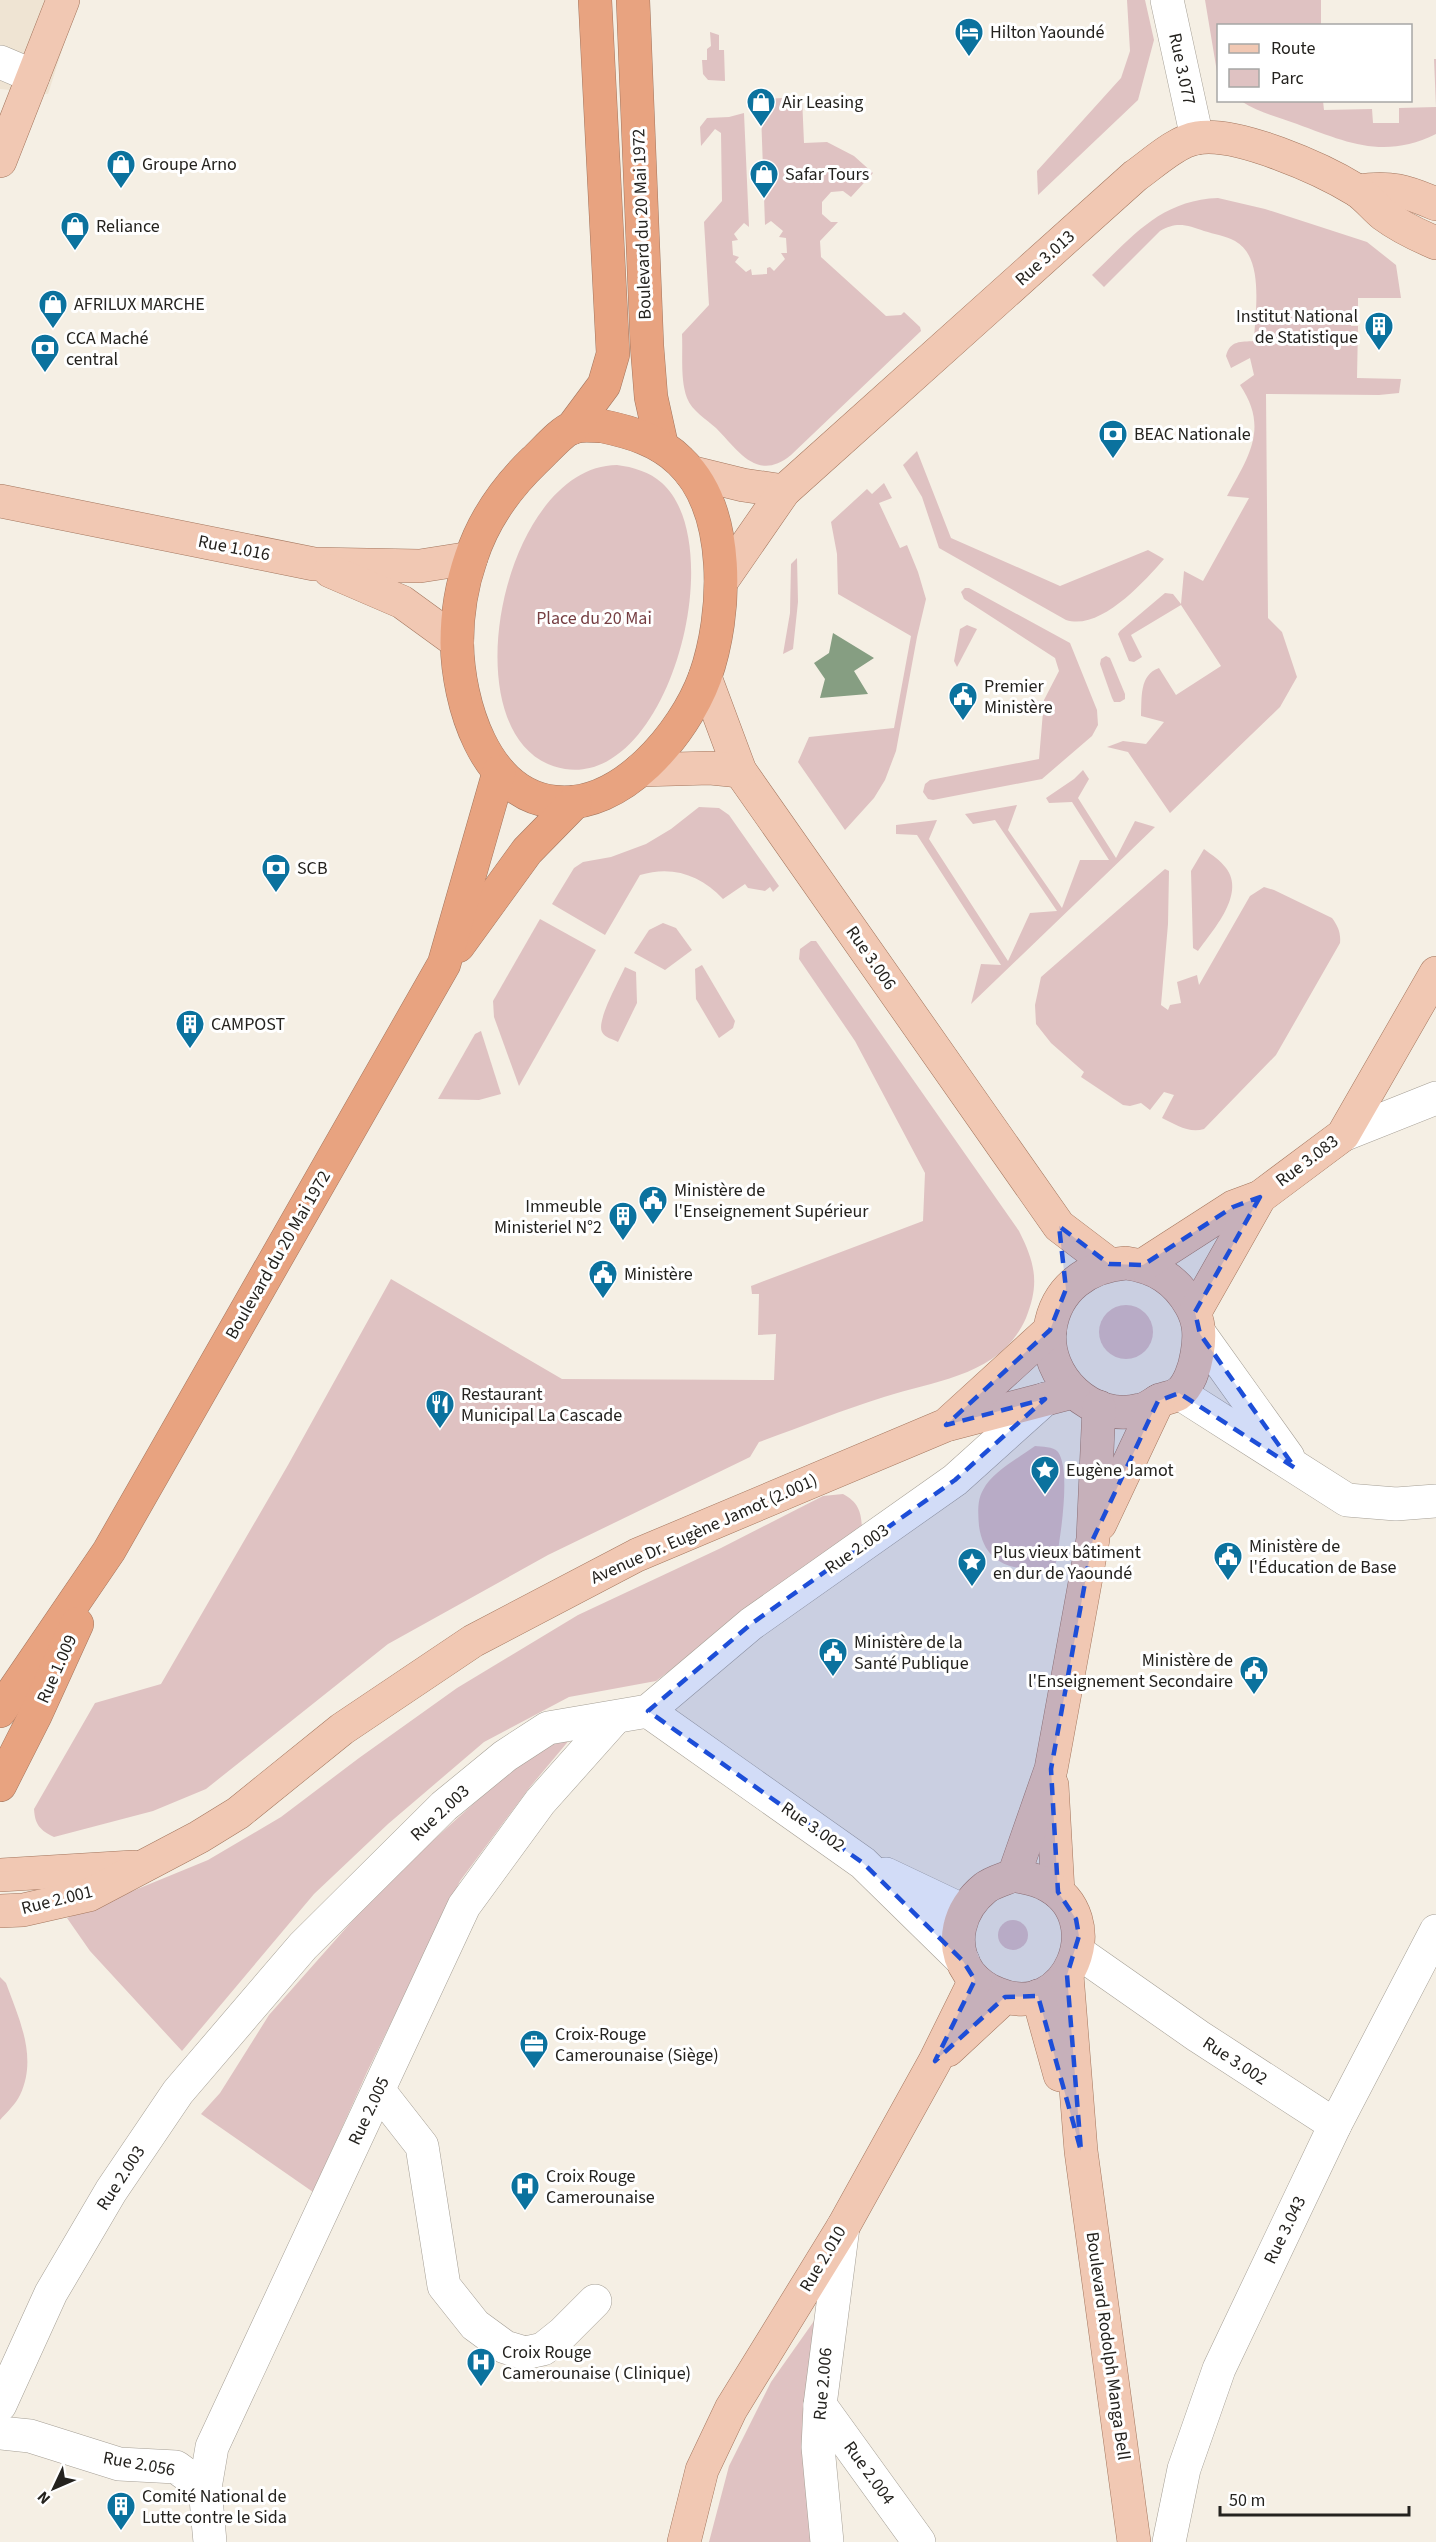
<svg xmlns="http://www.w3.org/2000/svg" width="1436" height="2542" viewBox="0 0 1436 2542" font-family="'Source Sans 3',sans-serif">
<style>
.built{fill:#efe4d3}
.green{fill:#dfc2c2}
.water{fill:#869e82}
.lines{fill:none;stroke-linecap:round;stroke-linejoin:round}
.minor-casing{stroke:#a59f95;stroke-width:34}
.major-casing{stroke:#a3765e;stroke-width:34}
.highway-casing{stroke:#a3765e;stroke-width:34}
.minor{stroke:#fff;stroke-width:33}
.major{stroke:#f1c8b3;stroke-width:33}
.highway{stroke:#e8a380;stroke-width:33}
.marked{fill:#1d4ed8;fill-opacity:0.2;stroke:#1d4ed8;stroke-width:4.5;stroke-dasharray:12 8;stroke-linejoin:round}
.labels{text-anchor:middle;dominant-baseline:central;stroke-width:6;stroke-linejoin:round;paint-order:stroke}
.poi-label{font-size:18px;fill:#24221e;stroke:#fff;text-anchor:start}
.street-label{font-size:18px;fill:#24221e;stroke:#fff}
.park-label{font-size:18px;fill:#763e42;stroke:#fff}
</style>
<rect width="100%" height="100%" fill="#f5efe4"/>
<path class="built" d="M0,0H78L48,94L0,89Z"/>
<g class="green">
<path d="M1127,0H1145L1154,40L1138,100L1038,195L1037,171L1121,78L1130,51Z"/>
<path d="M1205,0H1321V25L1218,26V78Z"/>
<path d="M710,32L719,35V50H724L725,81L708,80L703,74L702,60H707V49L711,46Z"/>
<path d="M1434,59H1436V134C1384,160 1346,142 1297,124C1277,117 1258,112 1241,101H1323L1324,110L1372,109L1373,123H1399V108L1436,107Z"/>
<path d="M802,97L804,143L827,142L854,156L873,173L851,197L843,191L831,192L822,202V214L831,222H838L820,241L821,257L886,316L901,315L904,312L920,327L921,331L791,455C757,483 738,450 716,428C706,419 692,411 687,398C680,380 683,354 682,334L709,305L704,222L722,201L721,133L715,129L701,146L700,127L707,118L729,117L744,113L749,227L744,223L734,234L738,240L732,241L733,255L739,257L735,262L746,272L751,269L752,275L767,274V268L770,267L774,271L785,259L781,253H787L786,238L779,237L783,231L771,221L765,225L761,113L764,112V99Z"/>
<path d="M1218,198L1265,209L1367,242L1396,265L1401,298H1358V311L1352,312L1351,326H1358L1357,378L1401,379L1399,393L1379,395L1266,394L1268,618L1282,632L1297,677L1280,707L1170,813L1128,752L1107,747L1123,741L1146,744L1164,722L1141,716C1142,698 1139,675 1159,668L1176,695L1221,666L1181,605L1131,635L1142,657L1134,662L1129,661L1118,634L1120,631L1165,593L1173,594L1181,604L1184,571L1203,581L1249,498L1227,496C1249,456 1269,428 1240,385L1254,375L1250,358L1231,368L1226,356C1230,340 1241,342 1254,341C1255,313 1265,257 1235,241C1226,236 1214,234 1204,231C1188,225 1176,221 1160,231L1104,287L1092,275C1131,238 1160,200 1218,198Z"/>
<path d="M917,451L951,538L1060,586L1148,550L1164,559C1143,583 1100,631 1066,620L939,548L922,497L903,465Z"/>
<path d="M617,465C633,467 650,472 662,483C731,545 669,785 565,769C445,750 499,466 617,465Z"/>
<path d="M884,483L892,498L879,503L900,548L907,545L918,572L926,599L917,637L896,751L885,780L874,798L845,830L798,762L809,737L894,728L911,636L838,594L837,554L831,522L867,489L872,494Z"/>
<path d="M797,558L798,602L793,649L783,654L790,613L791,564Z"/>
<path d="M965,588H969L1070,643L1097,710L1098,725L1092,736L1042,779L933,800L928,799L923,792L925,784L930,780L1039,759L1044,700L1059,671L1055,658L964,599L961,592Z"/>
<path d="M967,625L977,629L957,667L954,661L960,629Z"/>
<path d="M1106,656L1110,658L1125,694V699L1120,702H1114L1112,698L1100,664L1101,659Z"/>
<path d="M1083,770L1089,779L1078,798L1116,858L1135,821L1155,827L971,1004L981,964L1001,965L917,835L896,834V825L937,820L929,839L1008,961L1030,913L1057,911L995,820L973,824L965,814L1017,805L1008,830L1062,908L1080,860H1109L1072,802L1049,803L1046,798L1074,779Z"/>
<path d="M699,807L719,808L729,815L779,886L773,892L770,887L765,891L748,888L745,884L723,899C701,875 672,865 640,875L605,935L552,904L574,868L583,862L611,857L646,844L671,829Z"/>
<path d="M1204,849C1212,855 1220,860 1226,868C1246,894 1213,930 1198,951L1193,948L1191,871Z"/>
<path d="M1165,869L1169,871L1168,924L1161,1005L1168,1010L1170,1005L1181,1003L1177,982L1197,975L1199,985L1250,896L1264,887L1274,890L1332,918C1338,926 1341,933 1340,943L1276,1055L1204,1129C1189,1134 1175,1124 1162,1118L1174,1095L1164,1092L1150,1110L1141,1103L1130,1106L1123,1105L1081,1077L1084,1072L1051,1043L1036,1024L1035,1005L1041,977Z"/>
<path d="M540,919L596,950L519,1086L494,1017L493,1001Z"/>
<path d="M663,923L676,928L692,950L665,970L634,953L649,930Z"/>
<path d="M811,941H816L1019,1231C1035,1263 1040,1283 1026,1318C1001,1375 938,1380 884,1397C842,1410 801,1427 759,1442L750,1457L548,1555L388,1644L206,1789L153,1811L54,1837C40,1830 35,1825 34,1809L95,1703L161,1684L288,1465L391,1279L562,1379L774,1380L776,1334L758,1335L759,1294H752L751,1286L923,1221L925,1173L855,1041L799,959L800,949Z"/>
<path d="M702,965L735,1021L733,1028L719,1038L696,999L695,969Z"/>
<path d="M625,967L636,972L637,1003L618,1042C613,1039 605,1038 602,1032C596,1021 620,979 625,967Z"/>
<path d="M481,1031L501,1094L479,1100L438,1099L475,1034Z"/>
<circle cx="1126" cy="1332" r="27"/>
<path d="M1035,1446C1042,1447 1053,1446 1058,1452C1072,1472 1059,1544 1055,1569C1019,1571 985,1569 979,1526C978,1514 977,1500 983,1490C993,1471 1019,1458 1035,1446Z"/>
<path d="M843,1494C858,1502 861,1511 862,1527L656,1681L569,1697L484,1742L388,1824L314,1894L182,2051L90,1951L67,1918L208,1860L281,1817L359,1758L457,1688L578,1615L721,1548L823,1496Z"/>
<path d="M571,1738L530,1787L460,1881L367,2072L313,2192L201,2114L220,2093L269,2015L385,1884L514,1767L548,1743Z"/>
<circle cx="1013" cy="1935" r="15"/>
<path d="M0,1977L6,1983C19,2019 38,2057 20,2095C16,2104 6,2113 0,2120Z"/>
<path d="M814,2321L809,2405L814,2542H709L729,2466L771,2382Z"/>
</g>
<path class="water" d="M833,633L874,658L854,671L868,694L820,698L825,679L814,663L829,653Z"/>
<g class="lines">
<g class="minor-casing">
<g id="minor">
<path d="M1167,0L1197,138"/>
<path d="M0,62L33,76"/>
<path d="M1343,1135L1436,1098"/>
<path d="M1200,1334L1288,1457"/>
<path d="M1179,1393L1347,1500L1396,1504L1436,1501"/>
<path d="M648,1711L863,1863L963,1961"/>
<path d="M886,1874L964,1911"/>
<path d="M1078,1952L1198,2036L1335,2125"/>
<path d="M379,2091L422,2146L444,2286L475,2325L505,2347L525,2353L543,2349L563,2333L595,2301"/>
<path d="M0,2405L51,2293L111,2191L178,2092L303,1946L444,1806L505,1756L548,1728L648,1711L751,1624L955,1480L1045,1399"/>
<path d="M820,2405L919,2542"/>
<path d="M0,2433L30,2436L119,2464L176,2467L205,2488"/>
<path d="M210,2542L205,2488L212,2447L464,1906L540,1802L614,1719"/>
<path d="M827,2542L818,2447L820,2405L843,2227"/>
<path d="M1169,2542L1184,2469L1219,2369L1335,2125L1436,1931"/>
</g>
</g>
<g class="major-casing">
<g id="major">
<path d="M0,161L63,0"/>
<path d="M1358,191C1390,186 1406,191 1436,204"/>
<path d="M690,472L743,485L784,491"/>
<path d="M0,501L314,564L420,566L471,558"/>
<path d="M330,571L402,602L457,642"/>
<path d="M721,582L784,491L1135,176C1152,164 1177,141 1197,138C1237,131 1322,169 1356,190C1367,197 1374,207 1384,215C1400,227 1417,235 1436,243"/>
<path d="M705,677L740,771L1059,1226L1109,1264"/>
<path d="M640,770L710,768L740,771"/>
<path d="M1126,1263C1155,1267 1176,1279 1191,1306C1200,1322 1200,1337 1197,1354C1195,1367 1189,1386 1178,1394C1173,1397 1166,1398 1160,1400C1154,1403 1147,1409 1140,1410C1092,1423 1044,1377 1050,1329C1056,1288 1088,1266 1126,1263Z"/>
<path d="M1143,1265L1233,1207L1260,1197L1343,1135L1436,973"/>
<path d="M1195,1312L1260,1197"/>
<path d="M950,1424L1073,1392"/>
<path d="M1100,1524L1158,1401"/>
<path d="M1052,1785L1058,1892"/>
<path d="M0,1875L133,1867"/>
<path d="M1014,1875L1051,1769L1093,1539L1099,1407"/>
<path d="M1014,1875C1025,1878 1036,1879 1045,1884C1112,1917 1068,2023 998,1994C987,1990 977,1983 969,1973C949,1944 959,1909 985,1888C992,1882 1005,1879 1014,1875Z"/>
<path d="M0,1911L23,1910L89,1895L199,1837L238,1813L342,1729L473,1641L637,1555L946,1425L1050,1330"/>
<path d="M1067,1975L1081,2151L1134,2542"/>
<path d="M1038,1996L1060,2075"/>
<path d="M948,2050L1005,1997"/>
<path d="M684,2542L702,2470L731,2409L843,2227L935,2061L975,1980"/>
</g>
</g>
<g class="highway-casing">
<g id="highway">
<path d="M633,0L647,346L651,397L662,447"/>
<path d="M602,426C630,432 659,440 680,461C732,510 727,615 705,677C684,734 621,810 554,802C484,794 458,702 457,643C457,615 462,584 471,558C483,521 506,488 534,461C543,453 562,431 572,428C580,424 594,426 602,426Z"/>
<path d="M572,428L604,385L613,354L595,0"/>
<path d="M458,946L527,851L575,802"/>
<path d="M0,1711L109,1551L444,964L499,772"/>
<path d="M0,1785L36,1714L77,1624"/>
</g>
</g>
<use href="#minor" class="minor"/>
<use href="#major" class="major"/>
<use href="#highway" class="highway"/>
</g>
<path class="marked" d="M1260,1197L1195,1312L1200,1334L1295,1468L1179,1393L1158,1401L1093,1539L1051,1769L1058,1892L1076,1919L1079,1936L1067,1975L1081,2151L1038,1996L1005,1997L935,2061L975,1980L963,1961L863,1863L648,1711L751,1624L955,1480L1045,1399L946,1425L1050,1330L1066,1289L1059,1226L1109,1264L1143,1265L1233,1207Z"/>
<defs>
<g id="hotel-pin" transform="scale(1.5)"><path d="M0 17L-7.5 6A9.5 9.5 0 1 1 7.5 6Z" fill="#0b729e" stroke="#fff"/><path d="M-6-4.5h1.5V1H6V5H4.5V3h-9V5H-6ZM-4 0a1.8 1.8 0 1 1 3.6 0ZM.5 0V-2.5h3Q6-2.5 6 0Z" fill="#fff"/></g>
<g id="shop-pin" transform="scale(1.5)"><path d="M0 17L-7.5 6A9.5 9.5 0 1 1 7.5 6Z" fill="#0b729e" stroke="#fff"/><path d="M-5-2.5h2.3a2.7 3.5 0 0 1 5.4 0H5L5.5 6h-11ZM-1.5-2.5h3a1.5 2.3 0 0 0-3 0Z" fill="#fff"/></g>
<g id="building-pin" transform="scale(1.5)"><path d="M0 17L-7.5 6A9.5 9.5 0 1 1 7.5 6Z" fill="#0b729e" stroke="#fff"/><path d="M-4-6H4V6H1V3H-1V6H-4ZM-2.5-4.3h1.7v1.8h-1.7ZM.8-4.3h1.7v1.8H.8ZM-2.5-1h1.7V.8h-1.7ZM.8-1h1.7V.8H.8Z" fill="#fff"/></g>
<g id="bank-pin" transform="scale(1.5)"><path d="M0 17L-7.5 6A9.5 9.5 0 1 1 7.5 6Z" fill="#0b729e" stroke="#fff"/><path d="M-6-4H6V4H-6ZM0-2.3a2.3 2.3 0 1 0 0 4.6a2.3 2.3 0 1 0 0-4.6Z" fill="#fff"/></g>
<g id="civic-pin" transform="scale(1.5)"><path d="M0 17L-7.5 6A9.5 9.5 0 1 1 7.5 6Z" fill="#0b729e" stroke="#fff"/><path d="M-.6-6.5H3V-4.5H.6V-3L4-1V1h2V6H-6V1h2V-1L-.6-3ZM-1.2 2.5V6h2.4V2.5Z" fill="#fff"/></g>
<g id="restaurant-pin" transform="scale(1.5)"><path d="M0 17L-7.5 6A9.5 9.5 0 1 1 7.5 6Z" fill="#0b729e" stroke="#fff"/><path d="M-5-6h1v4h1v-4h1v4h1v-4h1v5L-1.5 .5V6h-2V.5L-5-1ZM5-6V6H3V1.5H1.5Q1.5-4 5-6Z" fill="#fff"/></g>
<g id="sight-pin" transform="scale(1.5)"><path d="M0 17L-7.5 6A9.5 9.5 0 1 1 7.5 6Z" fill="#0b729e" stroke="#fff"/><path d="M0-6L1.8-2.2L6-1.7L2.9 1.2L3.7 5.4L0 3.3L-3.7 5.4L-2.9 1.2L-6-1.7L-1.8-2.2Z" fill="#fff"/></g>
<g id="office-pin" transform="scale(1.5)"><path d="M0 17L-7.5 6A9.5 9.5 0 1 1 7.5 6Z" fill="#0b729e" stroke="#fff"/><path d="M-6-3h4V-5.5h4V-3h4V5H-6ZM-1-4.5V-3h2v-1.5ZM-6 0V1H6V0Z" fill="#fff"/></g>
<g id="hospital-pin" transform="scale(1.5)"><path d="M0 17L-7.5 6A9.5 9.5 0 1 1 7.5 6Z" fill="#0b729e" stroke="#fff"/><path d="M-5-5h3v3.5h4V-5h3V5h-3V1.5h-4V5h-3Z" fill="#fff"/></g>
</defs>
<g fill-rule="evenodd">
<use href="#hotel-pin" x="969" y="32"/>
<use href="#shop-pin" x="761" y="102"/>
<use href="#shop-pin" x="121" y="164"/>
<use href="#shop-pin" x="764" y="174"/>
<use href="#shop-pin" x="75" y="226"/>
<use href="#shop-pin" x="53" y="304"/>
<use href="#building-pin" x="1379" y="326"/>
<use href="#bank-pin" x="45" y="348"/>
<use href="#bank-pin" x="1113" y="434"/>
<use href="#civic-pin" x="963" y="696"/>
<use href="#bank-pin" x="276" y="868"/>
<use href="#building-pin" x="190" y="1024"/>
<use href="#civic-pin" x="653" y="1200"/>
<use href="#building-pin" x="623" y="1216"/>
<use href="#civic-pin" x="603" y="1274"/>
<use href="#restaurant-pin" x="440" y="1404"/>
<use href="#sight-pin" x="1045" y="1470"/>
<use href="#civic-pin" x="1228" y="1556"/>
<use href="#sight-pin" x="972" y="1562"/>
<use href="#civic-pin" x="833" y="1652"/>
<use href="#civic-pin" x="1254" y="1670"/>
<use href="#office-pin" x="534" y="2044"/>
<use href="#hospital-pin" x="525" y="2186"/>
<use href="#hospital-pin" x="481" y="2362"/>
<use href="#building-pin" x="121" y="2506"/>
</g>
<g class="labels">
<g class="poi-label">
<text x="990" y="32">Hilton Yaoundé</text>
<text x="782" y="102">Air Leasing</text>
<text x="142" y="164">Groupe Arno</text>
<text x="785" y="174">Safar Tours</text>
<text x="96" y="226">Reliance</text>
<text x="74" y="304">AFRILUX MARCHE</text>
<text x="1358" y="316" text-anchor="end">Institut National<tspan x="1358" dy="21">de Statistique</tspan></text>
<text x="66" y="338">CCA Maché<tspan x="66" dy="21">central</tspan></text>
<text x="1134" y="434">BEAC Nationale</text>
<text x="984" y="686">Premier<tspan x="984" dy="21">Ministère</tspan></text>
<text x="297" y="868">SCB</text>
<text x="211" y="1024">CAMPOST</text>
<text x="674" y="1190">Ministère de<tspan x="674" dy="21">l'Enseignement Supérieur</tspan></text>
<text x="602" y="1206" text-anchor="end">Immeuble<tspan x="602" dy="21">Ministeriel N°2</tspan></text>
<text x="624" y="1274">Ministère</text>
<text x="461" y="1394">Restaurant<tspan x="461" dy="21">Municipal La Cascade</tspan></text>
<text x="1066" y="1470">Eugène Jamot</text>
<text x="1249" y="1546">Ministère de<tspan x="1249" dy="21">l'Éducation de Base</tspan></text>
<text x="993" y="1552">Plus vieux bâtiment<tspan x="993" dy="21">en dur de Yaoundé</tspan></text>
<text x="854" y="1642">Ministère de la<tspan x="854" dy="21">Santé Publique</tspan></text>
<text x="1233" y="1660" text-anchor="end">Ministère de<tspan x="1233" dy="21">l'Enseignement Secondaire</tspan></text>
<text x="555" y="2034">Croix-Rouge<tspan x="555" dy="21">Camerounaise (Siège)</tspan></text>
<text x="546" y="2176">Croix Rouge<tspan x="546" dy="21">Camerounaise</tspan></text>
<text x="502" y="2352">Croix Rouge<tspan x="502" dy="21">Camerounaise ( Clinique)</tspan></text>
<text x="142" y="2496">Comité National de<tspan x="142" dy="21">Lutte contre le Sida</tspan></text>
</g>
<g class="street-label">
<text transform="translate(1182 69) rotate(78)">Rue 3.077</text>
<text transform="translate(642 224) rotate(-92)">Boulevard du 20 Mai 1972</text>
<text transform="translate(1045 258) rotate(-42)">Rue 3.013</text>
<text transform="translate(234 548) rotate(11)">Rue 1.016</text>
<text transform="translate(871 958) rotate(55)">Rue 3.006</text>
<text transform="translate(1307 1161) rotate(-37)">Rue 3.083</text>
<text transform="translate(278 1255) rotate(-60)">Boulevard du 20 Mai 1972</text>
<text transform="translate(704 1529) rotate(-24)">Avenue Dr. Eugène Jamot (2.001)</text>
<text transform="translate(857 1549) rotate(-35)">Rue 2.003</text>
<text transform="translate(57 1669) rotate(-66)">Rue 1.009</text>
<text transform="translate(440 1813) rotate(-43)">Rue 2.003</text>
<text transform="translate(813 1827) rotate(35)">Rue 3.002</text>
<text transform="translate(57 1900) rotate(-14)">Rue 2.001</text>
<text transform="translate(1235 2061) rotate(33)">Rue 3.002</text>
<text transform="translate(369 2111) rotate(-65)">Rue 2.005</text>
<text transform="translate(121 2178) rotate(-57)">Rue 2.003</text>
<text transform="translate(1285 2230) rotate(-64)">Rue 3.043</text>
<text transform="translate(823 2259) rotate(-59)">Rue 2.010</text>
<text transform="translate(1108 2346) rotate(82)">Boulevard Rodolph Manga Bell</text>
<text transform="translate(823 2384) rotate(-85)">Rue 2.006</text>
<text transform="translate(139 2464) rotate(10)">Rue 2.056</text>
<text transform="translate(869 2473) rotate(54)">Rue 2.004</text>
</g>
<g class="park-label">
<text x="594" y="618">Place du 20 Mai</text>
</g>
</g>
<rect x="1217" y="24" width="195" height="78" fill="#ffffff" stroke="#a7a7a5" stroke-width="1.5"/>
<rect x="1229" y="44" width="30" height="9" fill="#f1c8b3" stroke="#a7a7a5" stroke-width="1.5"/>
<text x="1271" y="54" font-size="18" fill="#24221e">Route</text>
<rect x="1229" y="69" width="30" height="18" fill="#dfc2c2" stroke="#a7a7a5" stroke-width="1.5"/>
<text x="1271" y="84" font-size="18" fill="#24221e">Parc</text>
<g transform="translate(54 2488) rotate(226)" stroke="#ffffff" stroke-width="4.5" paint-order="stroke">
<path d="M0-4.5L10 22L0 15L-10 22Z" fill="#24221e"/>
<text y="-9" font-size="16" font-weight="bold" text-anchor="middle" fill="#24221e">N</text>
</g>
<path d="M1220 2506v9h189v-9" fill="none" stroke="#24221e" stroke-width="3"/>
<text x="1229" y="2506" font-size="18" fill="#24221e" stroke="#ffffff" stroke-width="4.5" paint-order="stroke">50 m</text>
</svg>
